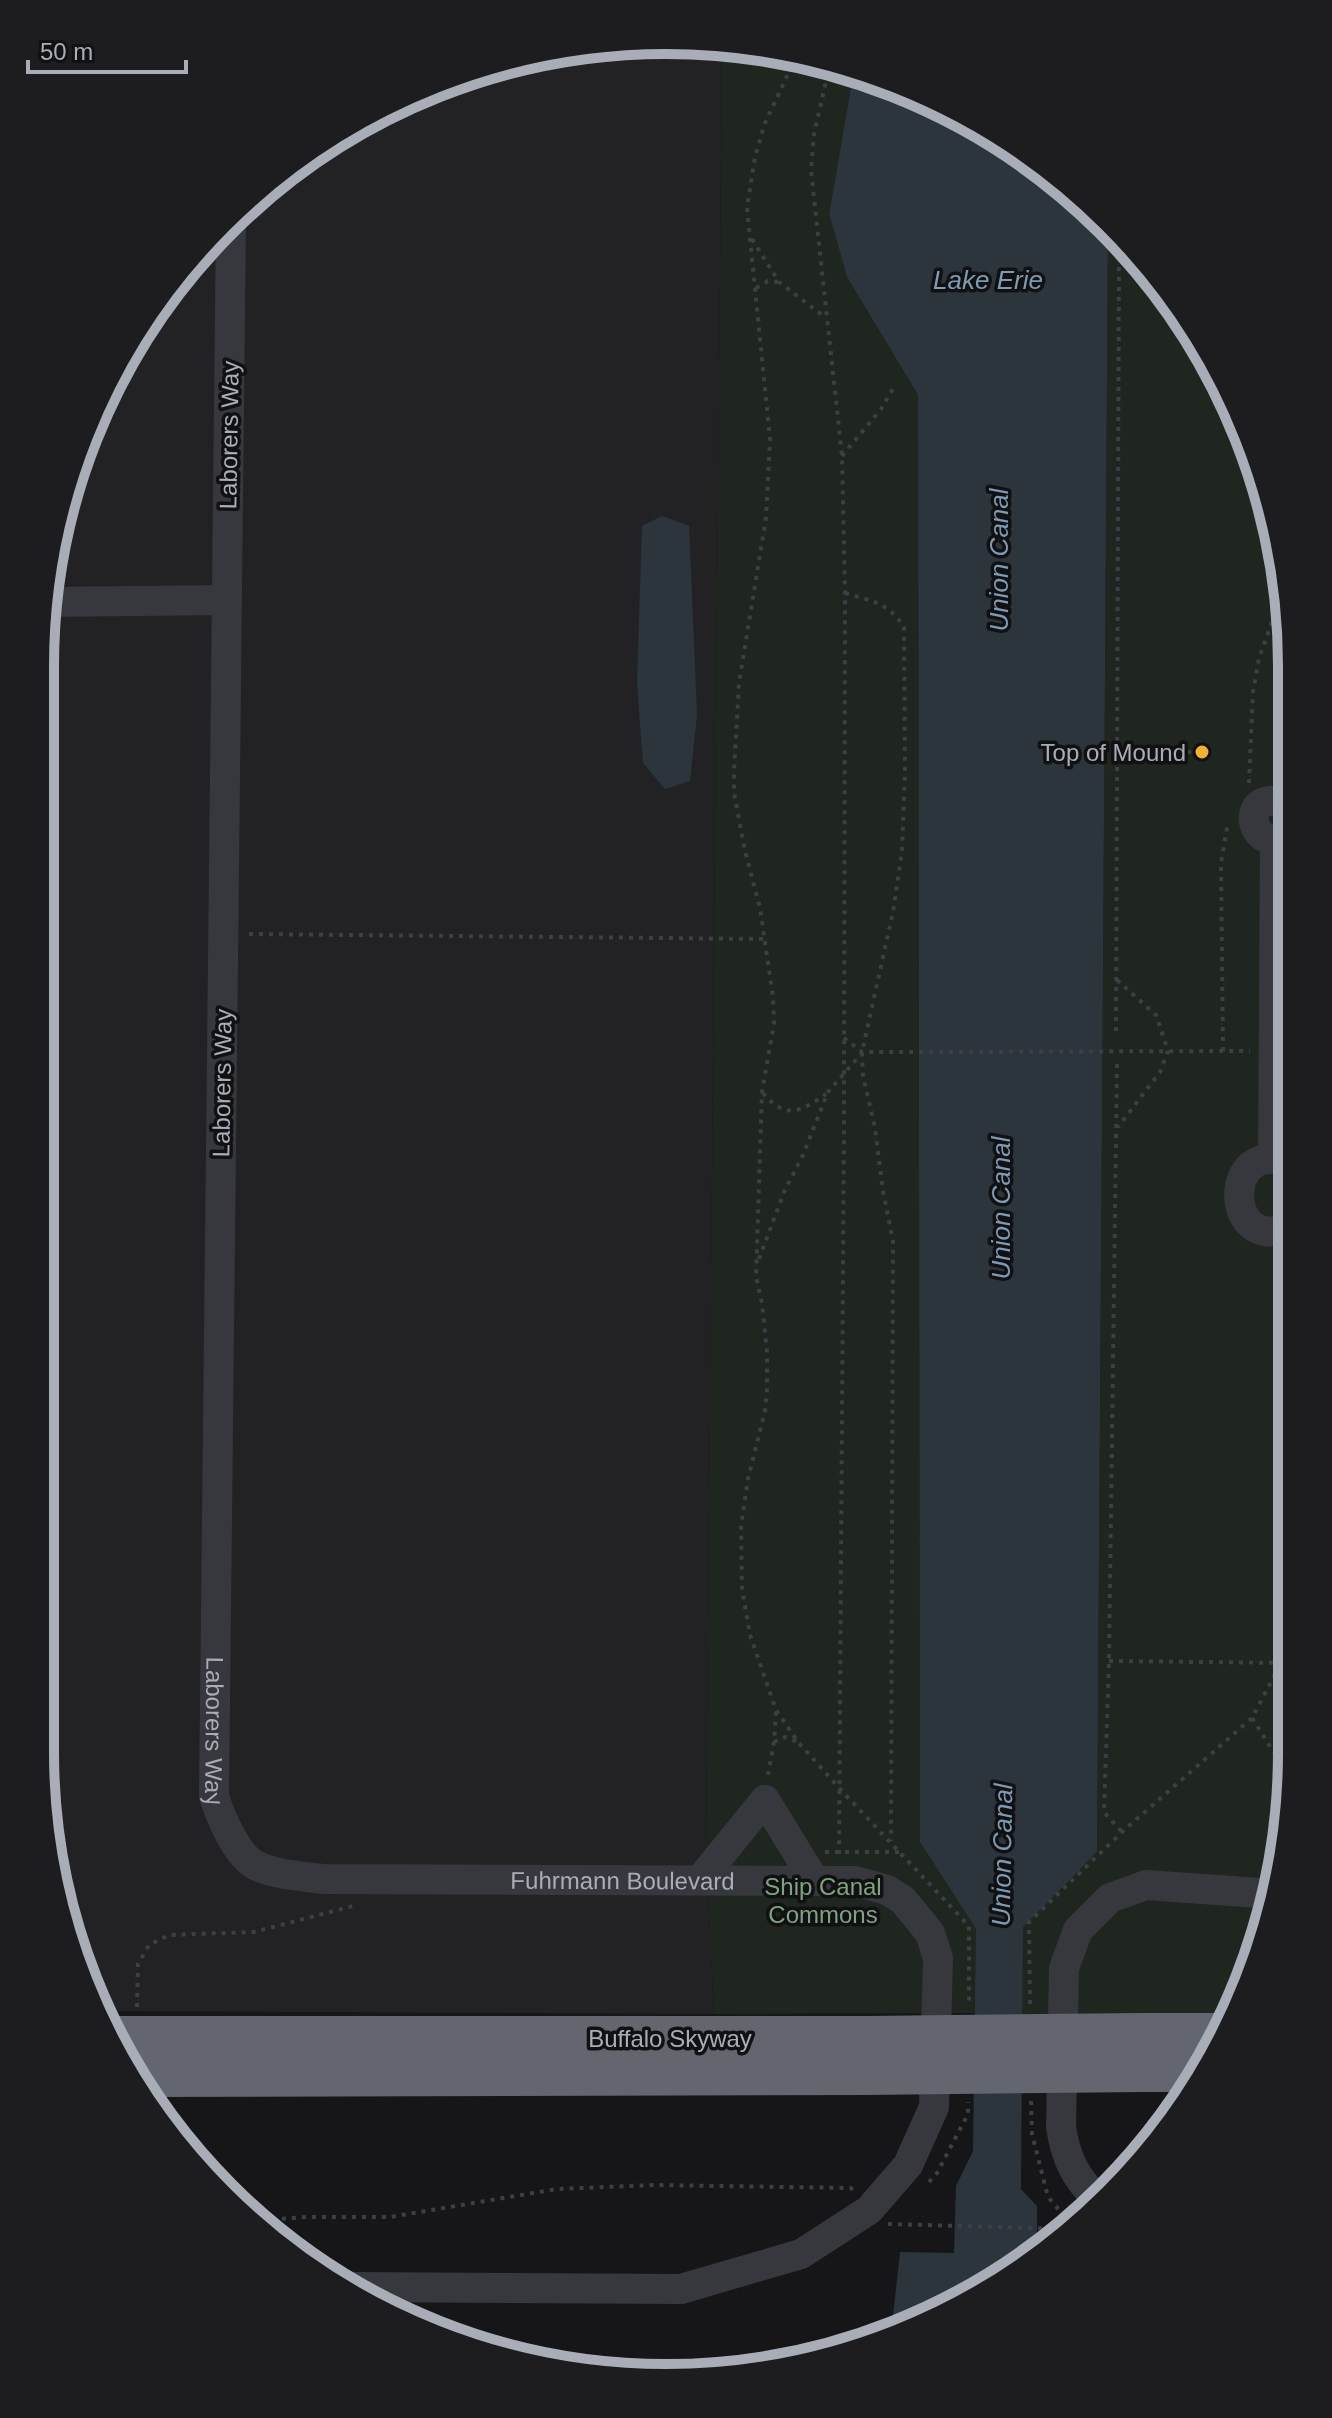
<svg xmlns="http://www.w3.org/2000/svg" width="1332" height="2418" viewBox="0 0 1332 2418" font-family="Arial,sans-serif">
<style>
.built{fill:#222225}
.green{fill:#1e261f}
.water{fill:#2c353c}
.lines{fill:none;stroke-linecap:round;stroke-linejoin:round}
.path{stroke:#3d3f44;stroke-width:4;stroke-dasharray:4 6;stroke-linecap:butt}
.minor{stroke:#37383d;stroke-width:30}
.highway{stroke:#63666e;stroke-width:44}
.highway-bridge{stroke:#63666e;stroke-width:44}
.poi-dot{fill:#f2b134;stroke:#111113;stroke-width:3}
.labels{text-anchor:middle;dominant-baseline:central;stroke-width:7;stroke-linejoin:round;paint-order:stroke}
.street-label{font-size:24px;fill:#a8adb8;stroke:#111113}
.poi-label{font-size:24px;fill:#a8adb8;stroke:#111113;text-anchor:end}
.park-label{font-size:24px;fill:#7fa381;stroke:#111113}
.water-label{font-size:26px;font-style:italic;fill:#7f9bb3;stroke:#111113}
.rim{fill:none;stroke:#a8adb8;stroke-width:10}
</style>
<rect width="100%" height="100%" fill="#161618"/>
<path class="built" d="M625,41L722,45L706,1855L714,2014L104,2011L73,1954L40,1752L41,626L61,504L124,353L195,254L285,170L389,105L504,61Z"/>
<g class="green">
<path d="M722,45H747L854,70L829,214L847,277L918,395L920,1842L976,1929V2013L714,2014L706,1855Z"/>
<path d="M1108,229L1186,318L1259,464L1287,585L1291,1792L1271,1914L1229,2014L1022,2015L1023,1926L1097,1852Z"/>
</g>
<g class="water">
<path d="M854,70L867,73L979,124L1079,196L1108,229L1097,1852L1023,1927L1021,2189L1037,2206V2241H1049L906,2330L891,2334L900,2252L954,2253L956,2186L973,2151L976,1929L920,1842L918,395L847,277L829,214Z"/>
<path d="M662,516L689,526L697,715L690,781L665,789L643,763L637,683L642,526Z"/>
</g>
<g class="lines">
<g class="path">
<path d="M796,57L765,123L755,157L747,208L770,439L766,518L739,683L734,771V793L745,851L760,908L773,997L774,1024L762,1091L756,1277L762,1303L767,1352V1392L765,1411L748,1479L741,1526L742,1589L750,1635L776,1710L798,1742L840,1789L969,1926V2005"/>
<path d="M830,64L814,134L811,170L842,456L845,593L844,1124L839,1858"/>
<path d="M752,239L779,282L826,318"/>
<path d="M756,288L768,281L779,282"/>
<path d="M842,456L881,409L893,389"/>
<path d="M845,593C871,601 888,602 904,627L905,771L902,851L893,912L862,1052L863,1076L875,1128L883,1191L893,1241L891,1841"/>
<path d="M1117,752H1202"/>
<path d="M1249,783L1253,692L1259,658L1286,583"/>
<path d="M249,934L766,939"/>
<path d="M1117,980L1156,1015L1168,1051L1160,1072L1118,1127"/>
<path d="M1116,1031L1119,241"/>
<path d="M844,1038L862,1052L1250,1051"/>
<path d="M1223,1051L1221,863L1228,822"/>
<path d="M1117,1064L1109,1661L1104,1812L1122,1832"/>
<path d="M763,1093C786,1121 801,1111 826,1094"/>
<path d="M759,1259L784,1192L803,1155L828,1092L861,1054"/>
<path d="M1109,1661L1290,1663"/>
<path d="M1252,1718L1276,1756L1291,1764"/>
<path d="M774,1742L785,1737L798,1742"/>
<path d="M768,1775L774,1742L776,1712"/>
<path d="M825,1852H899"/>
<path d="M1030,2004L1029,1922L1122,1832L1252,1718L1281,1663L1290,1633"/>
<path d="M137,2007L138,1964L149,1945L169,1935L254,1932L353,1906"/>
<path d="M1031,2101L1032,2134L1048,2197L1073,2226"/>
<path d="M929,2182L937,2173L968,2114V2102"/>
<path d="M262,2220L307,2217H390L557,2189L653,2185L851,2188L854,2192"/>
<path d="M888,2224L1069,2229"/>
</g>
<g class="minor">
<path id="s1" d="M231,219L214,1796C220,1816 236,1854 255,1865C275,1875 301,1876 323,1879L855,1881L887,1890L903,1900L930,1933L938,1958L934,2107L908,2165L869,2210L801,2254L681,2289L349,2287"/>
<path d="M45,602L227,600"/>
<path d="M1287,808C1282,803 1277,800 1269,801C1238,806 1259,858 1288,831"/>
<path d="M1273,1159L1275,839"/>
<path d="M1289,1163C1221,1136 1224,1256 1289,1227"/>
<path d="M700,1880L765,1800L814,1880"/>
<path d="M1098,2200C1075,2177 1066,2159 1061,2127L1064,1968L1078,1930L1110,1898L1146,1885L1274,1894"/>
</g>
<g class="highway">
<path d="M1142,2035H1221"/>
<path d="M181,2038H867"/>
<path d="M1143,2070H1204"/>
<path d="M138,2075L865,2073"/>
</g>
<g class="highway-bridge">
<path d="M119,2038H181"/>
<path d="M867,2038L1142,2035"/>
<path d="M865,2073L1143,2070"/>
</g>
</g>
<circle class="poi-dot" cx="1202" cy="752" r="8"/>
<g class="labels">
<g class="street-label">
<text transform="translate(229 435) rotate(-89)">Laborers Way</text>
<text transform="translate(222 1083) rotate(-89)">Laborers Way</text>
<text stroke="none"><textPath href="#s1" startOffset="1512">Laborers Way</textPath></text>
<text stroke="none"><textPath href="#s1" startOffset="2028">Fuhrmann Boulevard</textPath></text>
<text x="670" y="2038">Buffalo Skyway</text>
</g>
<g class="poi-label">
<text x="1186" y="752">Top of Mound</text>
</g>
<g class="park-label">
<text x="823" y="1886">Ship Canal<tspan x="823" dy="28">Commons</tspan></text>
</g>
<g class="water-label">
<text x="988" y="280">Lake Erie</text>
<text transform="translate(999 560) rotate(-90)">Union Canal</text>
<text transform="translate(1001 1208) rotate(-90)">Union Canal</text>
<text transform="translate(1002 1855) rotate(-89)">Union Canal</text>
</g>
</g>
<path d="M0 0H1332V2418H0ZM666 54H666A612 612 0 0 1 1278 666V1752A612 612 0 0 1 666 2364H666A612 612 0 0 1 54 1752V666A612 612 0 0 1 666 54Z" fill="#1d1d20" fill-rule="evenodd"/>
<path class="rim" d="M666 54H666A612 612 0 0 1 1278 666V1752A612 612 0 0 1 666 2364H666A612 612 0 0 1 54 1752V666A612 612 0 0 1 666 54Z"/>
<path d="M28 60v12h158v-12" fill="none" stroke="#a8adb8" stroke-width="4"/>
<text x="40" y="60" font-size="24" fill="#a8adb8" stroke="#111113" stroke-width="6" paint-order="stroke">50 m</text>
</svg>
